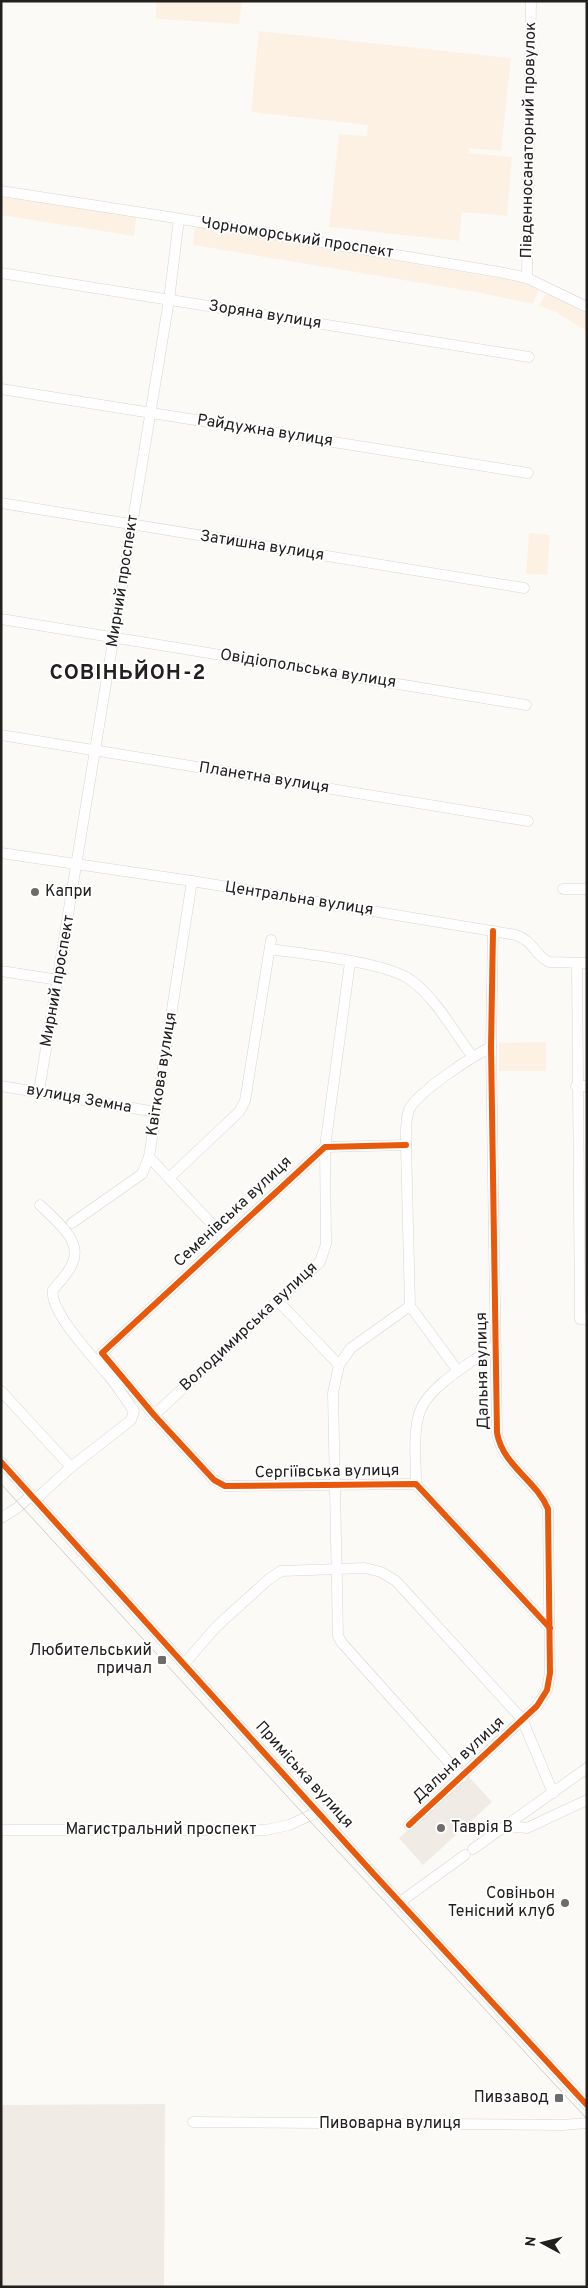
<svg xmlns="http://www.w3.org/2000/svg" width="588" height="2288" viewBox="0 0 588 2288" font-family="Overpass,sans-serif">
<style>
.built{fill:#f0ebe5}
.green{fill:#fdf1e4}
.lines{fill:none;stroke-linecap:round;stroke-linejoin:round}
.minor-casing{stroke:#d7d5d4;stroke-width:11}
.minor{stroke:#fffefe;stroke-width:10}
.tram{stroke:#cfcfce;stroke-width:1}
.cycleway-casing{stroke:#fff;stroke-width:9}
.cycleway{stroke:#e8590c;stroke-width:6}
.poi-dot{fill:#6e6c6b;stroke:#fff;stroke-width:2}
.labels{text-anchor:middle;dominant-baseline:central;stroke-width:4;stroke-linejoin:round;paint-order:stroke}
.street-label{font-size:16px;fill:#21201f;stroke:#fff}
.poi-label{font-size:16px;fill:#21201f;stroke:#fff;text-anchor:end}
.district-label{font-size:21px;font-weight:bold;letter-spacing:1px;fill:#21201f;stroke:#fff}
</style>
<rect width="100%" height="100%" fill="#fcfaf7"/>
<g class="built">
<path d="M468,1776L492,1802L423,1865L399,1838Z"/>
<path d="M165,2104L164,2287H1V2105Z"/>
</g>
<g class="green">
<path d="M156,1H242L239,24L156,19Z"/>
<path d="M259,31L511,58L501,151L469,148V153L512,157L507,216L462,212L459,241L329,227L339,134L367,136L368,125L251,112Z"/>
<path d="M1,197L136,217L134,236L1,215Z"/>
<path d="M199,227L521,282L536,287L538,291L533,304L481,293L193,245L194,229Z"/>
<path d="M549,294L587,314V331L554,311L539,306L545,295Z"/>
<path d="M529,533L550,535L547,575L526,574Z"/>
<path d="M546,1042V1071H499V1043Z"/>
</g>
<g class="lines">
<g class="minor-casing">
<g id="minor">
<path d="M1,191L163,216L499,272L527,278L587,307"/>
<path d="M1,273L529,357"/>
<path d="M527,278L531,1"/>
<path d="M1,389L528,473"/>
<path d="M1,503L524,588"/>
<path d="M1,619L526,705"/>
<path d="M1,735L528,821"/>
<path d="M1,853L192,881L516,935C534,941 535,956 549,962L587,963"/>
<path d="M192,881L149,1157L224,1237"/>
<path d="M563,889H587"/>
<path d="M270,949C303,954 388,962 412,981C437,1000 454,1032 472,1056"/>
<path d="M577,963L580,1319H587"/>
<path d="M1,971L59,980"/>
<path d="M1,1086L156,1112"/>
<path d="M576,1086H587"/>
<path d="M39,1091L169,300L179,219"/>
<path d="M406,1145L325,1147L102,1353L154,1415L214,1480L225,1486L416,1484L550,1628"/>
<path d="M170,1177L239,1112L245,1101L271,940"/>
<path d="M72,1223L142,1174L149,1157"/>
<path d="M278,1301L339,1365"/>
<path d="M410,1306L458,1371"/>
<path d="M1,1391L71,1467"/>
<path d="M154,1415L320,1262L326,1244L325,1147L350,962"/>
<path d="M1,1462L371,1871L587,2105"/>
<path d="M416,1484C416,1462 413,1435 419,1414C427,1386 474,1361 496,1345"/>
<path d="M36,1499L71,1467L131,1420L134,1411C125,1399 117,1385 107,1374C93,1357 49,1311 53,1290C59,1282 68,1274 72,1264C84,1241 54,1219 40,1205"/>
<path d="M1,1518L17,1508L32,1495"/>
<path d="M185,1663L216,1627L269,1579L281,1571L365,1568L381,1572L396,1581L522,1719L553,1793"/>
<path d="M462,1777L342,1643L338,1636L333,1393L339,1365L351,1348L410,1306L406,1145C406,1133 405,1121 409,1110C417,1092 473,1056 491,1047"/>
<path d="M409,1825L537,1706L547,1690L550,1673L548,1509C536,1480 503,1466 497,1433L491,1047L493,931"/>
<path d="M505,1826L527,1828L587,1800"/>
<path d="M1,1830H266L289,1825L318,1812"/>
<path d="M473,1849L587,1768"/>
<path d="M400,1902L465,1855"/>
<path d="M193,2122L563,2125L587,2123"/>
</g>
</g>
<use href="#minor" class="minor"/>
<path class="tram" d="M1,1484L307,1818L587,2119"/>
<g class="cycleway-casing">
<g id="cycleway">
<path d="M406,1145L325,1147L102,1353L154,1415L214,1480L225,1486L416,1484L550,1628"/>
<path d="M1,1462L371,1871L587,2105"/>
<path d="M409,1825L537,1706L547,1690L550,1673L548,1509C536,1480 503,1466 497,1433L491,1047L493,931"/>
</g>
</g>
<use href="#cycleway" class="cycleway"/>
</g>
<g class="poi-dot">
<circle cx="35" cy="892" r="5"/>
<rect x="157" y="1655" width="10" height="10" rx="2.5"/>
<circle cx="441" cy="1828" r="5"/>
<circle cx="565" cy="1903" r="5"/>
<rect x="554" y="2093" width="10" height="10" rx="2.5"/>
</g>
<g class="labels">
<g class="street-label">
<text transform="translate(529 140) rotate(-89)">Південносанаторний провулок</text>
<text transform="translate(297 238) rotate(9)">Чорноморський проспект</text>
<text transform="translate(265 315) rotate(9)">Зоряна вулиця</text>
<text transform="translate(265 431) rotate(9)">Райдужна вулиця</text>
<text transform="translate(262 546) rotate(9)">Затишна вулиця</text>
<text transform="translate(123 581) rotate(-81)">Мирний проспект</text>
<text transform="translate(308 669) rotate(9)">Овідіопольська вулиця</text>
<text transform="translate(264 778) rotate(9)">Планетна вулиця</text>
<text transform="translate(299 899) rotate(9)">Центральна вулиця</text>
<text transform="translate(58 981) rotate(-80)">Мирний проспект</text>
<text transform="translate(162 1074) rotate(-81)">Квіткова вулиця</text>
<text transform="translate(79 1099) rotate(10)">вулиця Земна</text>
<text transform="translate(233 1212) rotate(-43)">Семенівська вулиця</text>
<text transform="translate(249 1327) rotate(-43)">Володимирська вулиця</text>
<text transform="translate(483 1371) rotate(-91)">Дальня вулиця</text>
<text transform="translate(327 1472) rotate(-1)">Сергіївська вулиця</text>
<text transform="translate(459 1760) rotate(-43)">Дальня вулиця</text>
<text transform="translate(304 1775) rotate(48)">Приміська вулиця</text>
<text x="161" y="1830">Магистральний проспект</text>
<text x="390" y="2124">Пивоварна вулиця</text>
</g>
<g class="poi-label">
<text x="45" y="892" text-anchor="start">Капри</text>
<text x="152" y="1651">Любительський<tspan x="152" dy="18">причал</tspan></text>
<text x="451" y="1828" text-anchor="start">Таврія В</text>
<text x="555" y="1894">Совіньон<tspan x="555" dy="18">Тенісний клуб</tspan></text>
<text x="549" y="2098">Пивзавод</text>
</g>
<g class="district-label">
<text x="128" y="673">СОВІНЬЙОН-2</text>
</g>
</g>
<rect width="588" height="2288" fill="none" stroke="#21201f" stroke-width="5"/>
<g transform="translate(543 2243) rotate(277)" stroke="#ffffff" stroke-width="4" paint-order="stroke">
<path d="M0-4L9 19L0 12L-9 19Z" fill="#21201f"/>
<text y="-8" font-size="14" font-weight="bold" text-anchor="middle" fill="#21201f">N</text>
</g>
</svg>
